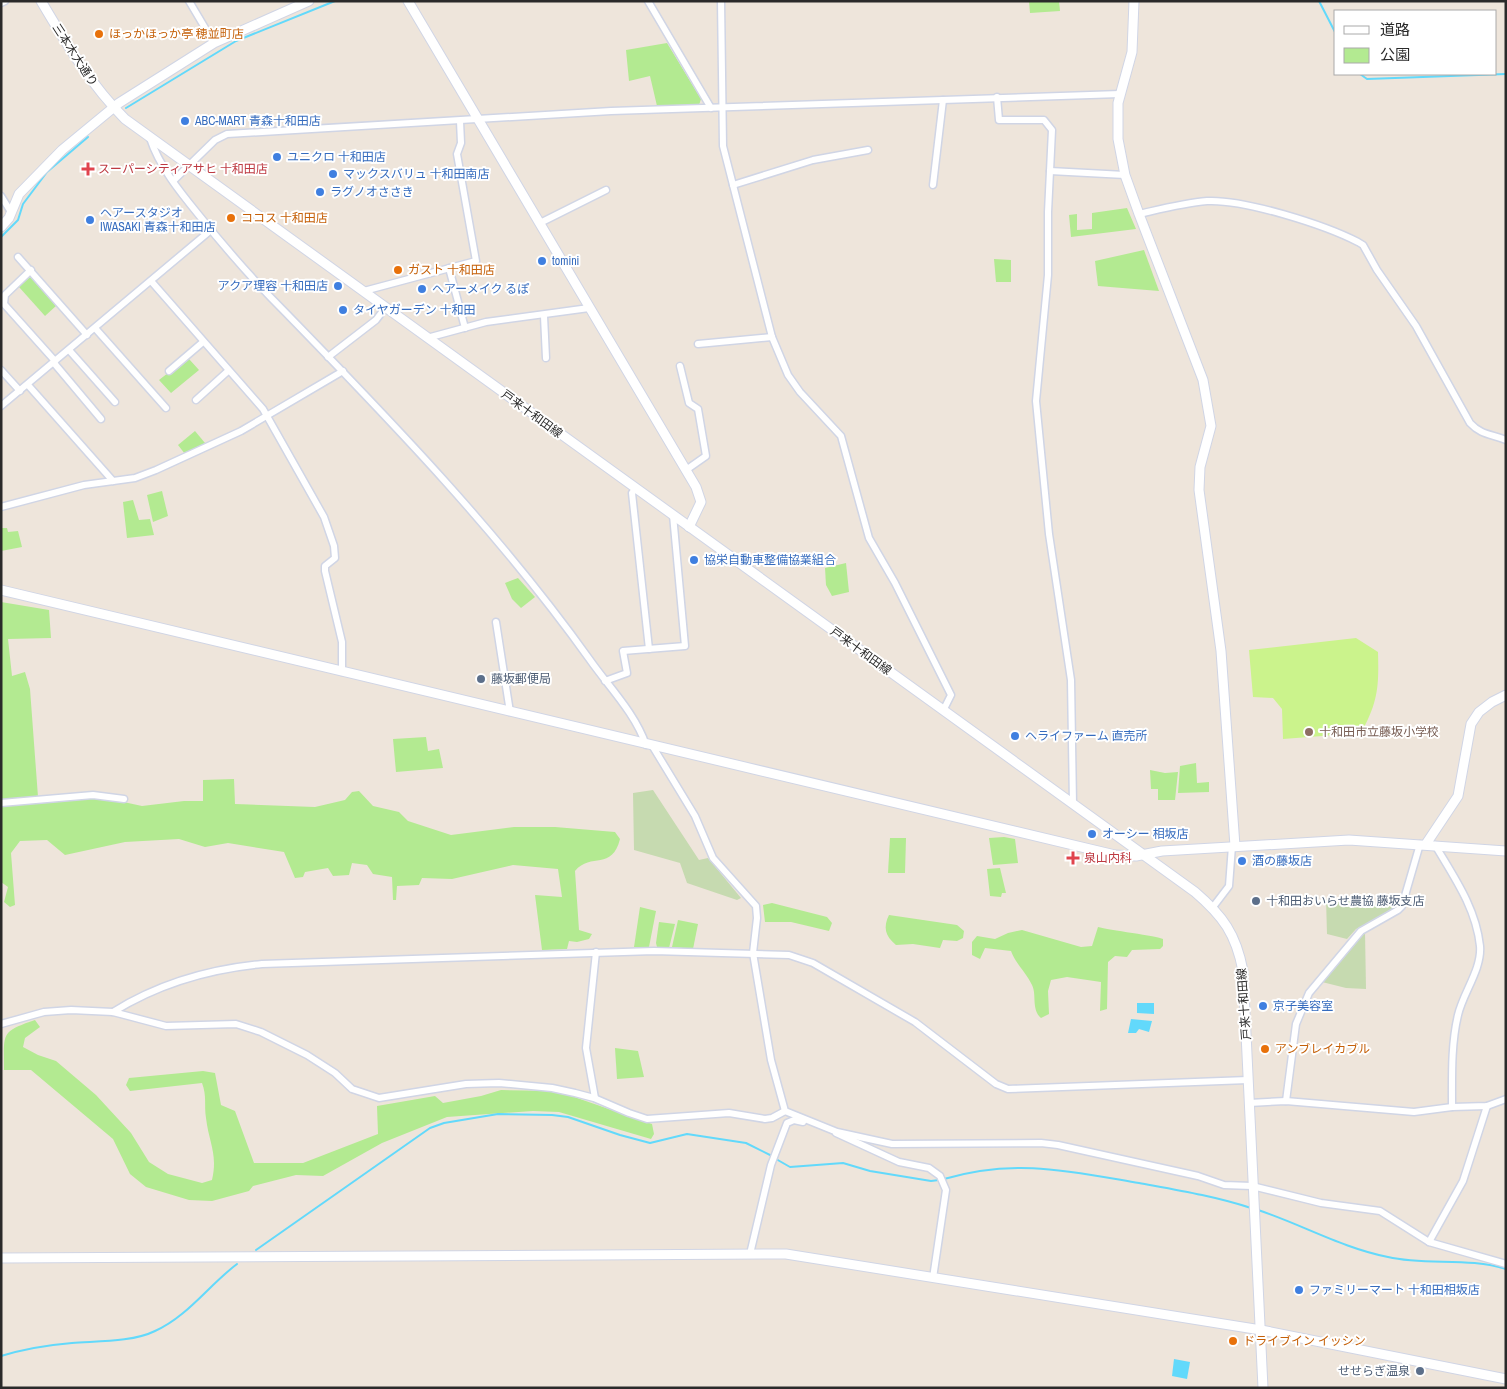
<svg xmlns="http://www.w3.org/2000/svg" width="1507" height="1389" viewBox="0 0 1507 1389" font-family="'Archivo Narrow','Noto Sans JP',sans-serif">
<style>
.green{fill:#b3ea91}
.cemetery{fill:#c6dab0}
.pitch{fill:#cbf38c}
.water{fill:#62d9fb}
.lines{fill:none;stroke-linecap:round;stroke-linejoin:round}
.stream{stroke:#62d9fb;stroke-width:2}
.street-casing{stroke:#d0d5e5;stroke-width:9}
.secondary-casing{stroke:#d0d5e5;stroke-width:11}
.street{stroke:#fff;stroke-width:6}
.secondary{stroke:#fff;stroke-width:9}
.food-dot{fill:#e8710a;stroke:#fff;stroke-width:2}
.shop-dot{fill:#3f7fe0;stroke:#fff;stroke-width:2}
.health-dot{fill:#e0444e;stroke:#fff;stroke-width:2}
.service-dot{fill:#5c6f8a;stroke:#fff;stroke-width:2}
.education-dot{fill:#8d6e63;stroke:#fff;stroke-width:2}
.labels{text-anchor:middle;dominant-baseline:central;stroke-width:4;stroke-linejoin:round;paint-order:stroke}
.food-label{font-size:12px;fill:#c56008;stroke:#fff;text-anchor:start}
.street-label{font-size:12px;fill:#2a2a2a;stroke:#fff}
.shop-label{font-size:12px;fill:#366cbe;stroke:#fff;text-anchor:start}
.health-label{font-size:12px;fill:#be3a42;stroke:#fff;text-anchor:start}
.service-label{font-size:12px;fill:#4e5e75;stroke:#fff;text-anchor:start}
.education-label{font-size:12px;fill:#785e54;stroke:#fff;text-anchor:start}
</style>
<rect width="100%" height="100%" fill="#eee5db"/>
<g class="green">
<path d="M1029,1H1059L1060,11L1030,13Z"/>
<path d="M667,43L701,99L699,105L657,106L650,76L629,81L626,50Z"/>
<path d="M1127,208L1136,229L1071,237L1069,215L1077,214V230L1092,229V213Z"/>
<path d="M1144,250L1159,291L1098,286L1095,261Z"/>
<path d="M994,259L1011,260V282H996Z"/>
<path d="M31,276L57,305L45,316L19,287Z"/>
<path d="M189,359L199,370L171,393L159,380L168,373L170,375Z"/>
<path d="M195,431L205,443L185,454L178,445Z"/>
<path d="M162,491L168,516L153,522L147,495Z"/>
<path d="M133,500L139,520L150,519L154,535L127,538L123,502Z"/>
<path d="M1,528H7L8,532L18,531L22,547L1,551Z"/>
<path d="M846,563L849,592L832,596L826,585L825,568Z"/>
<path d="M518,578L535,597L521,608L512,599L505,583Z"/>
<path d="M1,602L49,610L51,638L8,639L12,676L25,672L30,689L38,797L1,800Z"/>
<path d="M426,737L428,751L439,749L443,768L396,772L393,739Z"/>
<path d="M1196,763L1197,783L1209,782V792L1178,793L1180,766Z"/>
<path d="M1150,770L1165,773L1178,772L1175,800H1158V789H1151Z"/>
<path d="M234,779L235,804L315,807L345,800L352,792L359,791L373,806L399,812L408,821L451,835L514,827H555L615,832L620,839C612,871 591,852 575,871L579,930L592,934L589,939L577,942L569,941L567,949L542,950L535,895L562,897L558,869L513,865L452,879L422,878L419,885L397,886L396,900H393L392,877L373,874L367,865L352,863L349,875L333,876L328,868L305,872L303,877L295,878L284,852L228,843L205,847L179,839L125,842L65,855L47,840L20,841L11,853L15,905L10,907L4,902L8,887L1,882V806L74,797L105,798L142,806L184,801H203V780Z"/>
<path d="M1004,837L1015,839L1018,863L993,865L989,838Z"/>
<path d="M890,838H906L905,873H888Z"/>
<path d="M1000,868L1006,893H1002L1001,897L990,896L987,869Z"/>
<path d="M772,903L827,917L832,923L829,931L791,922H765L763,905Z"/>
<path d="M640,907L656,911L649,947H634Z"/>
<path d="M889,915L957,925L964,931L963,938L957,941L943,940L940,948L913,944L896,945C885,936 883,927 889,915Z"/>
<path d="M678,920L698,924L693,949L672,947Z"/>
<path d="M659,922L675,924L669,948L657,947L656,943Z"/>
<path d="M1098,927C1108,930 1158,936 1163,939V946L1160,949L1132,950L1127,957L1115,956L1108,962L1107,1009L1100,1011L1101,982L1067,977L1051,980L1048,991L1049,1014L1041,1018C1031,1009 1037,995 1032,985C1026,972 1015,963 1011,951L985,948L980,959L972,955V942L977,936L995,939L1008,933L1022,930L1081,947L1092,946Z"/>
<path d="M35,1020L40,1027L25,1038L23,1047L38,1055L56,1061L96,1095L131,1133L149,1162L168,1174L202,1183L212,1180C218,1154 209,1143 206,1118C204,1105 207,1096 202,1083L130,1091L126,1085L129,1078L203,1071L215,1073L221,1105L235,1111L254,1163H303L378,1134L377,1106L435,1096L443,1103L481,1096L501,1090L557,1091L652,1124L654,1134L651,1139L559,1112L533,1111L447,1117L382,1143L323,1176L296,1175L253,1186L249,1191L212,1201L189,1200L146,1187L130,1174L113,1139L31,1070H4C4,1033 0,1032 35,1020Z"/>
<path d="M615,1048L638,1051L644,1077L617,1079Z"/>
</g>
<g class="cemetery">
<path d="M653,790L699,860L708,858L741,898L737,900L687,883L680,863L634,850L633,793Z"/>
<path d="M1326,899L1396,906L1395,909L1356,929L1347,939L1327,934Z"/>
<path d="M1365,932L1366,989L1346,988L1322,982L1358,936Z"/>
</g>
<path class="pitch" d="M1356,638L1378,652C1379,687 1378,702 1361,733L1283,739L1282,709L1273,698L1253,697L1249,650Z"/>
<g class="water">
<path d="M1137,1003H1154V1014L1137,1013Z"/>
<path d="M1131,1019L1152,1021L1149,1032L1139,1029L1136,1033H1128Z"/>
<path d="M1174,1359L1190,1362L1187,1379L1172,1376Z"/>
</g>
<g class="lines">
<g class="stream">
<path d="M1319,1L1336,34"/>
<path d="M1360,74L1367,79L1506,74"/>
<path d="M126,108L236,41L335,1"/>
<path d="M1,237L18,220L23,204L47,172L88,137"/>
<path d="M776,1159L790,1167L843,1163L870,1171L931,1181L939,1180"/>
<path d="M944,1179C1014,1158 1069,1171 1139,1183C1177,1190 1214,1196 1251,1208"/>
<path d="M1258,1210C1301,1224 1342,1248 1388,1257C1426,1266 1468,1257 1506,1269"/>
<path d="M256,1250L430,1128L444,1123L498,1114L552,1115L568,1117L620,1135L650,1143L687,1134L746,1143L772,1156"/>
<path d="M1,1356C24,1349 48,1345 72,1343C97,1341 133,1342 155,1331C187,1317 209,1285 237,1264"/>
</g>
<g class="street-casing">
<g id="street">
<path d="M189,1L214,43"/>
<path d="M648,1L711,108"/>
<path d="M721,1L723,146L772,337L788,375L800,392L841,436L869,538L895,583L951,695L943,711"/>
<path d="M1,3L5,1"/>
<path d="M997,97L999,120H1044L1052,130L1048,212V275L1036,401L1049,534L1071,680L1073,804"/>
<path d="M150,138C159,166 180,192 198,214C226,249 254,281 285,312C392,422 500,534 590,660C609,687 635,713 646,745"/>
<path d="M1050,171L1125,175"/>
<path d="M173,181L215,140L227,134L611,111L1120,94"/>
<path d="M733,185L813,160L868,150"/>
<path d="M933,185L943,100"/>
<path d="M1,196L11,212"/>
<path d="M1139,214C1161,209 1184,203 1207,201C1244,199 1325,225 1358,242L1363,245L1377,270L1416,326L1470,423C1481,435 1491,434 1506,440"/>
<path d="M540,223L606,190"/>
<path d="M18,257L87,335"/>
<path d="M449,268L465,328"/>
<path d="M31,270L5,295L4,304L55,361"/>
<path d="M151,281L263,409L324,517L334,546L335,558L325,566V571L342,642V672"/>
<path d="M364,291L476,261L457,154L461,143L460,121"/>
<path d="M544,316L546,358"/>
<path d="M95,328L166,408"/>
<path d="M427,338L486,322L589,308"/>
<path d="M698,344L772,337"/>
<path d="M69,350L115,402"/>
<path d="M328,357L376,320L385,308"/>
<path d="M54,363L101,419"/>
<path d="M680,366L689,403L698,409L706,456L686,470"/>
<path d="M1,370L20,391"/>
<path d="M169,371L203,342"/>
<path d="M28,385L113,481"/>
<path d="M196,400L228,371"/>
<path d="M1,406L211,230"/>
<path d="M635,489L632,493L649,649"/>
<path d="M1,507L84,485L135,478L156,470L241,431L343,371"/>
<path d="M496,622L510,712"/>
<path d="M605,681L627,673L623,651L685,646L673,515"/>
<path d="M653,747L695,816L713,858L756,906L757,918L753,953L771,1060L785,1111L837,1132L892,1144L1041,1143L1058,1145L1198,1176L1224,1185L1252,1186L1321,1203L1380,1211L1429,1242L1506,1264"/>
<path d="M1,803L93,795L124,799"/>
<path d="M1435,845C1454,877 1476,908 1480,946C1482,969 1463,993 1458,1015C1451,1044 1452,1077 1452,1107"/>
<path d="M1213,907L1229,886L1232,846"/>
<path d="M113,1012C158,984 209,969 262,964L654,951L789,955L813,963L915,1022L996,1084L1008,1089L1248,1080"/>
<path d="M1,1024L44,1012L71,1010L113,1012L166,1026L236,1024L261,1032L307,1055L335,1073L352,1089L379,1098L466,1084L499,1083L552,1088L575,1093L594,1098L629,1113L647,1119L729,1113L765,1119L772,1118L785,1111"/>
<path d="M595,1098L586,1048L596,952"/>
<path d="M1286,1101L1296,1024L1309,993L1361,931L1398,910L1402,906L1420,844"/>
<path d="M1249,1103L1286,1101L1414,1112L1452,1107L1487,1106L1506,1099"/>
<path d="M836,1133L899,1162L929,1168L940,1176L946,1190L933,1278"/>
<path d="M1429,1242L1463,1181L1487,1106"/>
<path d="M750,1254L771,1165L787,1123L794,1120L803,1122"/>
</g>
</g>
<g class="secondary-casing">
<g id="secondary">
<path d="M41,1C66,43 90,84 125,119L1195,892C1223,916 1236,934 1243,971L1263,1388"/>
<path d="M408,1L696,487L701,502L689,527"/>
<path d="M1134,1L1132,52L1118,103V139L1125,175L1139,214L1203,380L1211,426L1200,467L1199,490L1221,651L1235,846"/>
<path d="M1,227L9,218L19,194L62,150L119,103L214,43L309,1"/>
<path d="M1,590L1115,855L1136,856L1162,851L1349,840L1506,851"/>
<path d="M1426,844L1458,796L1471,724L1479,712L1492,702L1506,695"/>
<path d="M1,1258L786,1254L1261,1330L1506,1379"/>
</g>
</g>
<use href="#street" class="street"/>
<use href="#secondary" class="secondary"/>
</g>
<g class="food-dot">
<circle cx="99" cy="34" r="5"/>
<circle cx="231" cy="218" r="5"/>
<circle cx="398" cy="270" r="5"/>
<circle cx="1265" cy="1049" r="5"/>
<circle cx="1233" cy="1341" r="5"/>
</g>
<g class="shop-dot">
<circle cx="185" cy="121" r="5"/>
<circle cx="277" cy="157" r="5"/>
<circle cx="333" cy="174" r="5"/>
<circle cx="320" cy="192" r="5"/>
<circle cx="90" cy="220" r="5"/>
<circle cx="542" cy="261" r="5"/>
<circle cx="338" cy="286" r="5"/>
<circle cx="422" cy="289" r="5"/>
<circle cx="343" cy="310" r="5"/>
<circle cx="694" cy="560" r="5"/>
<circle cx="1015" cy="736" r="5"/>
<circle cx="1092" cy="834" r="5"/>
<circle cx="1242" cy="861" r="5"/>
<circle cx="1263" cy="1006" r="5"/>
<circle cx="1299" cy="1290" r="5"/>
</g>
<g class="health-dot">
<path d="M85.5 161.5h5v5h5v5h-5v5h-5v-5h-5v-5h5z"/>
<path d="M1070.5 850.5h5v5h5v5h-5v5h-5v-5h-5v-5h5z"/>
</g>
<g class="service-dot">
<circle cx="481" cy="679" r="5"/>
<circle cx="1256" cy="901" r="5"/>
<circle cx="1420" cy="1371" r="5"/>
</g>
<circle class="education-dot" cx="1309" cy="732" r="5"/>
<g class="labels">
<g class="food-label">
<text x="109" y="34">ほっかほっか亭 穂並町店</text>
<text x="241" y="218">ココス 十和田店</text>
<text x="408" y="270">ガスト 十和田店</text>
<text x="1275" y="1049">アンブレイカブル</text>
<text x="1243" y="1341">ドライブイン イッシン</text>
</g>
<g class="street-label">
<text transform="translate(75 55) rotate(57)">三本木大通り</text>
<text transform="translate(532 414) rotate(36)">戸来十和田線</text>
<text transform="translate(861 651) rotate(36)">戸来十和田線</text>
<text transform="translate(1244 1004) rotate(-94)">戸来十和田線</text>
</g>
<g class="shop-label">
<text x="195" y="121">ABC-MART 青森十和田店</text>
<text x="287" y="157">ユニクロ 十和田店</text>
<text x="343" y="174">マックスバリュ 十和田南店</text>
<text x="330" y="192">ラグノオささき</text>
<text x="100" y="213">ヘアースタジオ<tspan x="100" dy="14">IWASAKI 青森十和田店</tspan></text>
<text x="552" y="261">tomini</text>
<text x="328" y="286" text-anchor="end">アクア理容 十和田店</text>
<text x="432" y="289">ヘアーメイク るぽ</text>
<text x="353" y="310">タイヤガーデン 十和田</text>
<text x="704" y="560">協栄自動車整備協業組合</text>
<text x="1025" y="736">ヘライファーム 直売所</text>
<text x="1102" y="834">オーシー 相坂店</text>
<text x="1252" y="861">酒の藤坂店</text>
<text x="1273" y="1006">京子美容室</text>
<text x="1309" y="1290">ファミリーマート 十和田相坂店</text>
</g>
<g class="health-label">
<text x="98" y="169">スーパーシティアサヒ 十和田店</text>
<text x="1084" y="858">泉山内科</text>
</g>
<g class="service-label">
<text x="491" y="679">藤坂郵便局</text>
<text x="1266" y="901">十和田おいらせ農協 藤坂支店</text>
<text x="1410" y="1371" text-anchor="end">せせらぎ温泉</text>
</g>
<g class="education-label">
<text x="1319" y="732">十和田市立藤坂小学校</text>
</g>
</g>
<rect width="1507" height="1389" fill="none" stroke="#2a2a2a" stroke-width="5"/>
<rect x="1334" y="10" width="162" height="65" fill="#ffffff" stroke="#aaaaaa"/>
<rect x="1344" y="26" width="25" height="8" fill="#ffffff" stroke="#aaaaaa"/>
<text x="1380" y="35" font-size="15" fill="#2a2a2a">道路</text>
<rect x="1344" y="48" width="25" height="15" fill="#b3ea91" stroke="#aaaaaa"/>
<text x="1380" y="60" font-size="15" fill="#2a2a2a">公園</text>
</svg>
